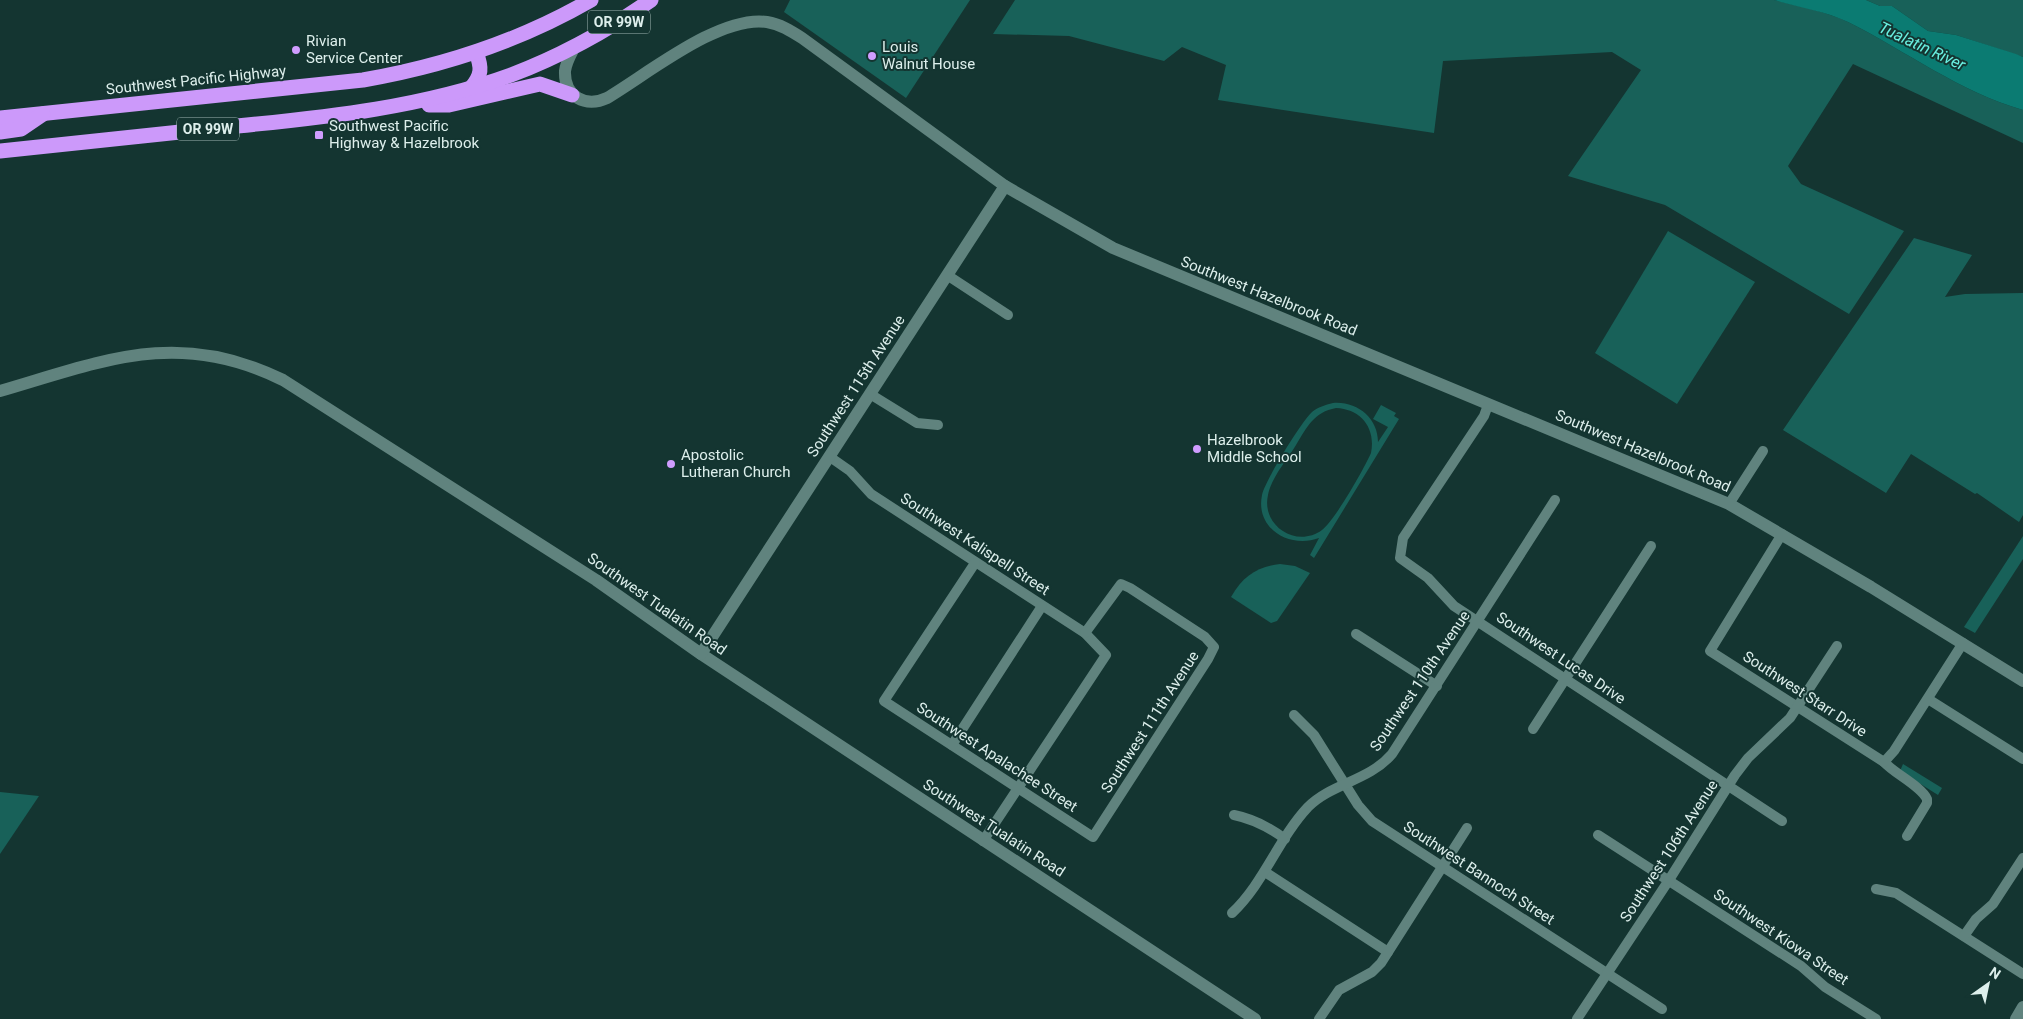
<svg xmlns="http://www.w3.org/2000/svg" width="2023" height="1019" viewBox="0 0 2023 1019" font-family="Roboto,sans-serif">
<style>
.green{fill:#186159;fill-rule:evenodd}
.water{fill:#0b7b72}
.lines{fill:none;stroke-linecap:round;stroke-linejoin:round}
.street{stroke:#60837e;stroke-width:10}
.secondary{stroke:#60837e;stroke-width:12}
.highway{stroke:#cc99fa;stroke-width:15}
.poi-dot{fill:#d09dff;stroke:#143531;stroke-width:2}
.labels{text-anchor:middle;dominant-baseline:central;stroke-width:4;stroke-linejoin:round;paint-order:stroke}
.shield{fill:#143531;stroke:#a1b7b4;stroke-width:1}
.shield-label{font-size:14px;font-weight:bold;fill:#ddefec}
.poi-label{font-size:15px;fill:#ddefec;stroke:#143531;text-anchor:start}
.street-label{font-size:15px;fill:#ddefec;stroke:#143531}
.water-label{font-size:16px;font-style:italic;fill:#69f0e1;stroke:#143531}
</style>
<rect width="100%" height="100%" fill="#143531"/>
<g class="green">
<path d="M790,0H970L906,98L784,12Z"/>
<path d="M1015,0H1774C1798,6 1825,11 1848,22C1906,51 1960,92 2023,110V143L1853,64L1788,166L1801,184L1904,231L1849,314L1665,205L1568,176L1641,70L1612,52L1443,61L1434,133L1218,100L1226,65L1182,47L1164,61L1069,36L993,34Z"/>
<path d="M1866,0H2023V57L1956,35L1928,31L1892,6H1880Z"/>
<path d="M1668,231L1755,282L1677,404L1595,353Z"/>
<path d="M1914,238L1972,255L1945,297L1965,294L2023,293V515L2019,522L1977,493L1975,494L1911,454L1886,493L1783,430Z"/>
<path d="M1333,403C1357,401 1378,418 1378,442L1388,427L1373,419L1381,405L1396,413L1394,416L1399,419L1314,558L1310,555L1319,538C1290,549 1255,529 1262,495C1265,481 1301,422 1312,412C1318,407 1325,405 1333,403ZM1336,408C1361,409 1376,428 1371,453C1364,469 1335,520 1322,530C1296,549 1261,525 1268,495C1271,478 1287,460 1296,445C1307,427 1314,412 1336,408Z"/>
<path d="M2023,536V559L1975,633L1964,627Z"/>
<path d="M1280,564L1295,566L1310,573L1277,621L1271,623L1231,597C1243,576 1257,567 1280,564Z"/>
<path d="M1903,764L1942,788L1938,795L1900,771Z"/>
<path d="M0,792L39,796L0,854Z"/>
</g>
<path class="water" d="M1774,0H1866L1880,6H1892L1928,31L1956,35L2016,54L2023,57V110C1960,92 1906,51 1848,22C1825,11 1798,7 1774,0Z"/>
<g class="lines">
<g class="street">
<path d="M947,275L1008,315"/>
<path d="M870,394L917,423L938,425"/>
<path d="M1488,405L1484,416L1403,538L1400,558L1428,578L1454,606L1782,821"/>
<path d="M830,457L850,471L871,494L1085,633L1106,655L983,841"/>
<path d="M1729,504L1763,451"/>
<path d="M1782,534L1710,651L1884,762C1895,774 1921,786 1927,799V803L1907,836"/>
<path d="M975,563L884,701L1093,837L1208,659L1214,647L1205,637L1130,588L1121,584L1085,633"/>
<path d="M1356,634L1437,686"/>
<path d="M1928,699L2023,759"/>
<path d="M1294,715L1314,735L1358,805L1372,821L1662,1009"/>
<path d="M1533,729L1651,546"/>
<path d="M952,745L1042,606"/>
<path d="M1884,762L1894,751L1963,643"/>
<path d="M1234,815C1254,819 1269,827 1285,839"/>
<path d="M1598,835L1801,966L1825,987L1876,1019"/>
<path d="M1265,872L1388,952"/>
<path d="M1876,889L1896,893L2023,974"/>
<path d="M1232,913C1264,883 1278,839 1308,807C1332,783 1369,781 1392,754L1555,500"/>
<path d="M1964,936L1976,919L1993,904L2023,858"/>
<path d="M1319,1019L1339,990L1372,972L1381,963L1467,828"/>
<path d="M1577,1019L1669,880L1735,775L1748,758L1790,718L1837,646"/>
</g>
<g class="secondary">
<path d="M575,46C571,54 566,62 565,71C564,97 586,108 607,98C649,73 720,15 767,22C780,24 791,31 802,38L1005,186L1113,248L1729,504L1871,587L2023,681"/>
<path d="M0,391C103,361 178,328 283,380L596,580L701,654L1255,1019"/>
<path d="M701,654L1005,186"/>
<path d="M2016,1019L2023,1007"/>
</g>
<g class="highway">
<path d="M471,88C482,75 482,68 476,52"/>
<path d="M429,105H449L540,84L572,95"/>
<path d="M0,118L363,80C444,66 520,41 591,0"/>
<path d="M0,132L21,129L43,114"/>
<path d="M0,151C79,143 158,135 237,126C330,117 423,107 511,75C561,56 608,30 651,0"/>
</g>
</g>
<g class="poi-dot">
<circle cx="296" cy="50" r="5"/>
<circle cx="872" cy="56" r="5"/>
<rect x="314" y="130" width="10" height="10" rx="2.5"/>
<circle cx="1197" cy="449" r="5"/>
<circle cx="671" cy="464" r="5"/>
</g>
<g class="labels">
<g class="shield">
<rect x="588" y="10.5" width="62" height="23" rx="4"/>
<rect x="177" y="117.5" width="62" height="23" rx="4"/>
</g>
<g class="shield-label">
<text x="619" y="22">OR 99W</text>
<text x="208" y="129">OR 99W</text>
</g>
<g class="poi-label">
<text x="306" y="41">Rivian<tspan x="306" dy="17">Service Center</tspan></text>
<text x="882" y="47">Louis<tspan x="882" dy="17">Walnut House</tspan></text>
<text x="329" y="126">Southwest Pacific<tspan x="329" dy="17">Highway &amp; Hazelbrook</tspan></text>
<text x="1207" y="440">Hazelbrook<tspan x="1207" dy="17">Middle School</tspan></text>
<text x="681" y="455">Apostolic<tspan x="681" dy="17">Lutheran Church</tspan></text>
</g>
<g class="street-label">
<text transform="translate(196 80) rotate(-6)">Southwest Pacific Highway</text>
<text transform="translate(1269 296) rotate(22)">Southwest Hazelbrook Road</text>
<text transform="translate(856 386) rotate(-57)">Southwest 115th Avenue</text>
<text transform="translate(1643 451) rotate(23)">Southwest Hazelbrook Road</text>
<text transform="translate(975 544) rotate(33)">Southwest Kalispell Street</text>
<text transform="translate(657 604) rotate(35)">Southwest Tualatin Road</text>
<text transform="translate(1561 658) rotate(34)">Southwest Lucas Drive</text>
<text transform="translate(1420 681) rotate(-56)">Southwest 110th Avenue</text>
<text transform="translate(1805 694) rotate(33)">Southwest Starr Drive</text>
<text transform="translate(1150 722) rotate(-57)">Southwest 111th Avenue</text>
<text transform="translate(997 757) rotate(33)">Southwest Apalachee Street</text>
<text transform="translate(994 828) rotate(33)">Southwest Tualatin Road</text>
<text transform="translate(1669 851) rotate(-57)">Southwest 106th Avenue</text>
<text transform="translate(1479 873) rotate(33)">Southwest Bannoch Street</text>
<text transform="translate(1781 937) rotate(34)">Southwest Kiowa Street</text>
</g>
<g class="water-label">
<text transform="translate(1922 46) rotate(25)">Tualatin River</text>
</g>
</g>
<g transform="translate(1988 984) rotate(33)" stroke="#143531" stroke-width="4" paint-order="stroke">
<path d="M0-4L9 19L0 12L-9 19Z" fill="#ddefec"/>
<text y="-8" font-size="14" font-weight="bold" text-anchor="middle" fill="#ddefec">N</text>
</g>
</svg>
